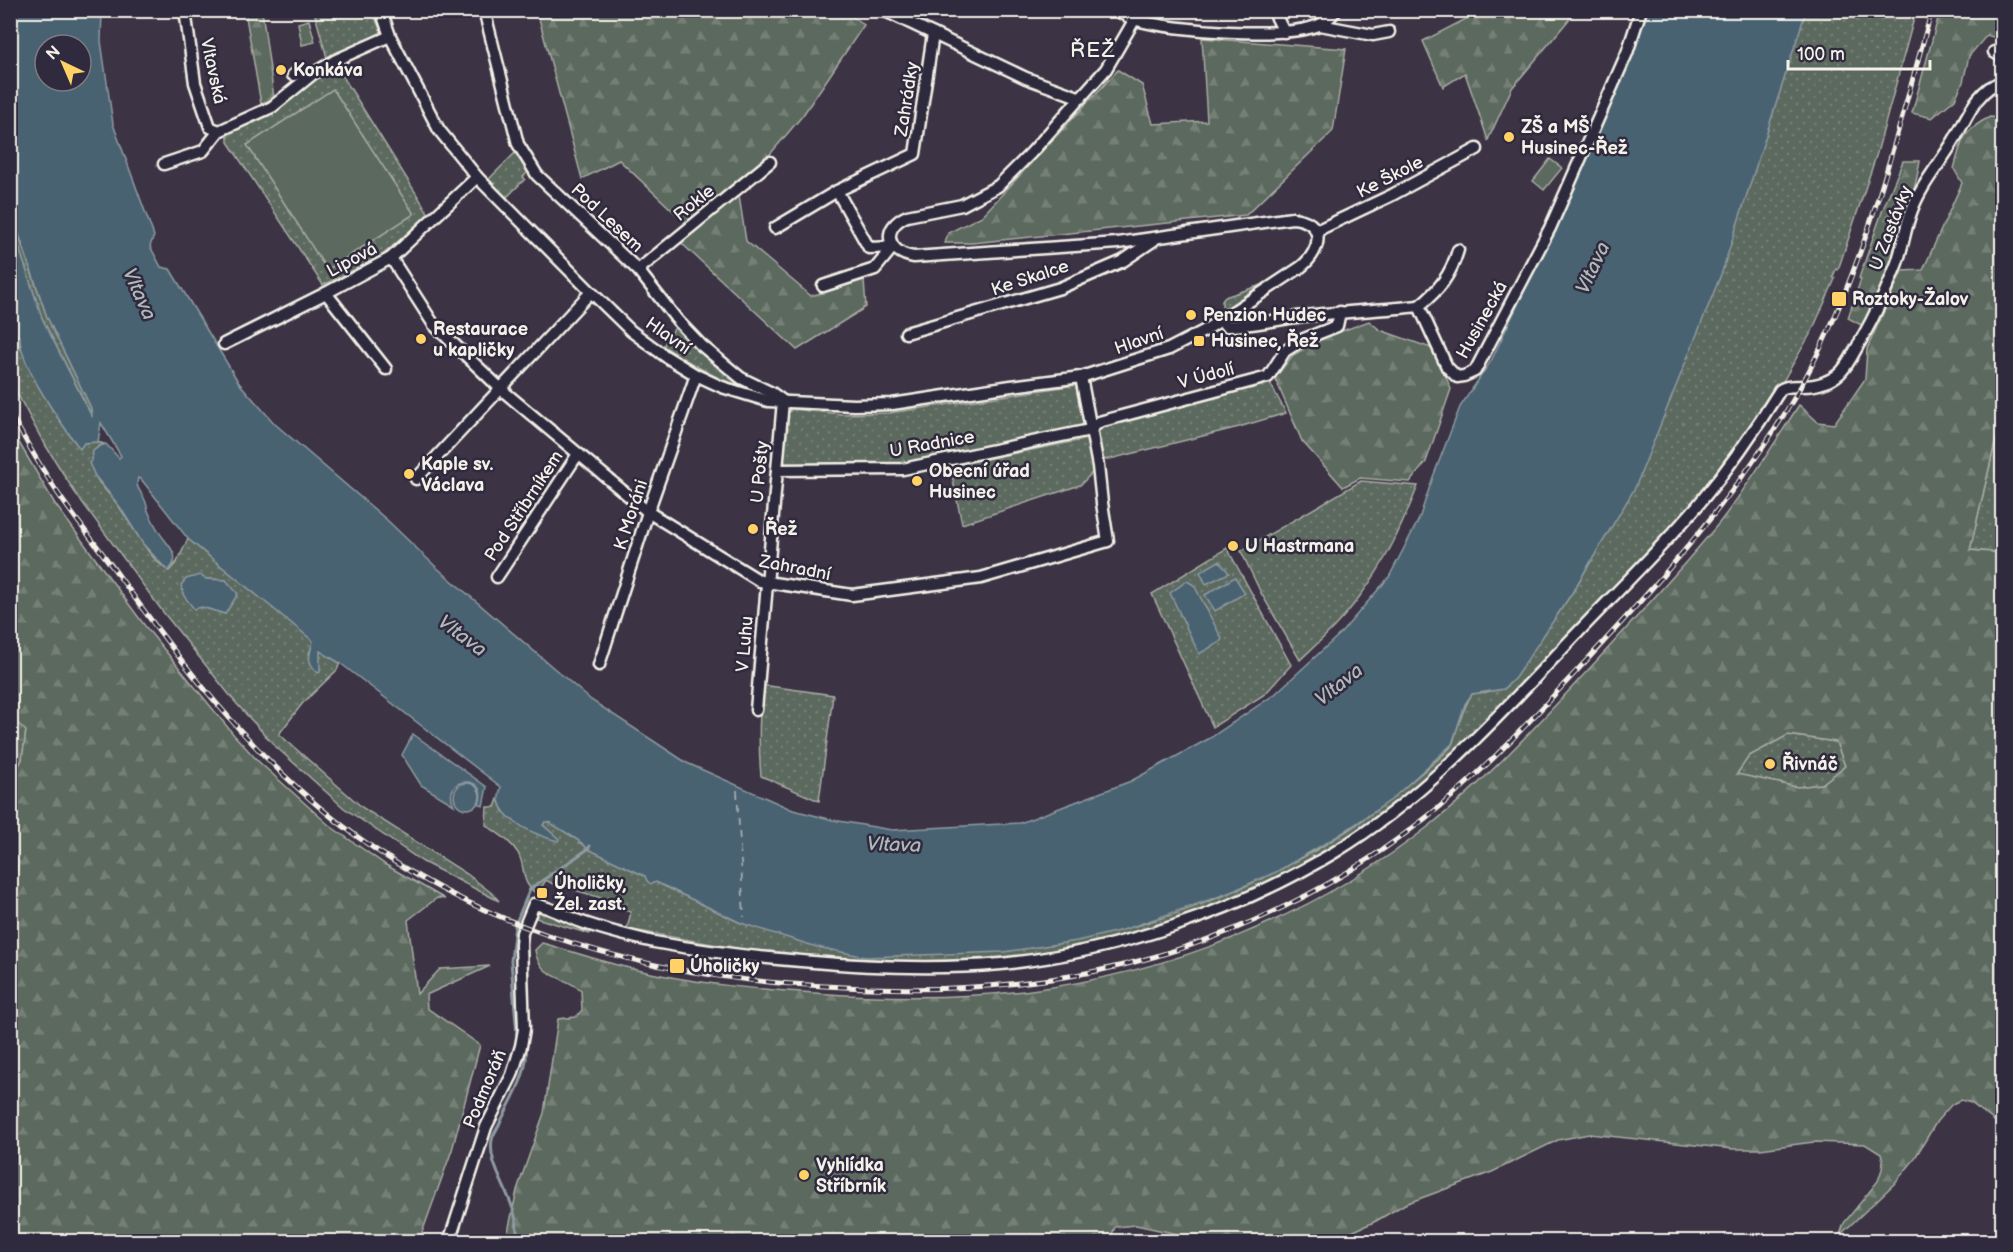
<svg xmlns="http://www.w3.org/2000/svg" width="2013" height="1252" viewBox="0 0 2013 1252" font-family="'Balsamiq Sans',sans-serif">
<style>
.grass{fill:url(#grass-dots);stroke:#a8ada3;stroke-width:1.5;fill-rule:evenodd}
.forest{fill:url(#forest-firs);stroke:#a8ada3;stroke-width:1.5;fill-rule:evenodd}
.park{fill:url(#park-tufts);stroke:#a8ada3;stroke-width:1.5}
.pitch{fill:#5c695e;stroke:#a8ada3;stroke-width:1.5}
.water{fill:#4a6272;stroke:#8e9ba1;stroke-width:1.5;fill-rule:evenodd}
.lines{fill:none;stroke-linecap:round;stroke-linejoin:round}
.stream{stroke:#8e9ba1;stroke-width:3}
.ferry{stroke:#b0b8b9;stroke-width:1.5;stroke-dasharray:8 6;stroke-linecap:butt}
.minor-casing{stroke:#f4f1e8;stroke-width:15}
.minor{stroke:#2f2a3d;stroke-width:10}
.rail-casing{stroke:#f4f1e8;stroke-width:5}
.rail{stroke:#2f2a3d;stroke-width:3;stroke-dasharray:9;stroke-linecap:butt}
.poi-dot{fill:#ffd166;stroke:#2f2a3d;stroke-width:2}
.labels{text-anchor:middle;dominant-baseline:central;stroke-width:5;stroke-linejoin:round;paint-order:stroke}
.poi-label{font-size:18px;font-weight:bold;fill:#f4f1e8;stroke:#2f2a3d;text-anchor:start}
.street-label{font-size:18px;fill:#f4f1e8;stroke:#2f2a3d}
.water-label{font-size:20px;font-style:italic;fill:#b0b8b9;stroke:#2f2a3d}
.quarter-label{font-size:21px;letter-spacing:1.5px;fill:#f4f1e8;stroke:#2f2a3d}
</style>
<defs>
<pattern id="grass-dots" width="8" height="8" patternUnits="userSpaceOnUse" patternTransform="scale(1.5)"><rect width="8" height="8" fill="#5c695e"/><path d="M2 2h.1M6 6h.1" fill="none" stroke="#747f75" stroke-width="1.8" stroke-linecap="round"/></pattern>
<pattern id="forest-firs" width="22" height="20" patternUnits="userSpaceOnUse" patternTransform="scale(1.5)"><rect width="22" height="20" fill="#5c695e"/><path d="M5 1l3.5 6h-7zM16 11l3.5 6h-7z" fill="#747f75"/></pattern>
<pattern id="park-tufts" width="24" height="20" patternUnits="userSpaceOnUse" patternTransform="scale(1.5)"><rect width="24" height="20" fill="#5c695e"/><path d="M3 7l-1-3M5 7V3M7 7l1-3M15 17l-1-3M17 17v-4M19 17l1-3" fill="none" stroke="#747f75"/></pattern>
</defs>
<rect width="100%" height="100%" fill="#3c3345"/>
<filter id="ink" filterUnits="userSpaceOnUse"><feTurbulence type="fractalNoise" baseFrequency=".0167" numOctaves="2"/><feDisplacementMap in="SourceGraphic" scale="12" xChannelSelector="R" yChannelSelector="G"/><feConvolveMatrix kernelMatrix="1 2 1 2 8 2 1 2 1" color-interpolation-filters="sRGB"/></filter>
<g filter="url(#ink)">
<g class="grass">
<path d="M314,11H372L382,34L327,58Z"/>
<path d="M1806,11H1916L1877,153L1838,270L1836,269L1833,277L1835,279L1812,331L1782,383L1779,393L1702,507L1655,561L1635,571L1432,778L1335,849L1252,894L1125,940L1027,958L847,963L746,950L627,929L631,912L612,907L614,902L562,886L560,888L546,880L537,894C519,881 527,870 518,853C510,840 498,834 486,825L487,807H495L498,799L503,811L537,834L555,840L543,825L545,821L549,822C562,831 579,838 588,849L645,876L651,883L656,882L741,923L966,952C1115,951 1301,881 1412,781C1421,773 1447,753 1452,745C1454,741 1455,735 1456,732C1461,718 1464,706 1472,694L1504,689L1514,678L1572,593L1634,488Z"/>
<path d="M337,67L429,214L379,258L323,285L228,142V132L316,78Z"/>
<path d="M517,151L529,171L523,177L525,179L506,198L488,180Z"/>
<path d="M10,211L47,317L91,408L94,420L42,318L20,251L11,220Z"/>
<path d="M1261,285L1226,308L1222,306V301L1225,297Z"/>
<path d="M676,326L767,396C726,385 698,368 663,346Z"/>
<path d="M10,327L20,338V347L69,434L80,448L84,443L98,442L104,444C93,448 90,455 92,466C95,483 111,494 120,508C134,528 148,558 169,571L177,562L188,539L314,641L309,654L319,668V650L340,663L337,670L302,704L279,734L363,808L467,874L493,894L499,901L423,862L344,808L275,746L236,703L163,612L74,491L41,438L11,382ZM206,579L226,580L225,614L202,607Z"/>
<path d="M1269,381L1286,413L1239,427L1106,460L1102,458L1096,428Z"/>
<path d="M1076,385L1085,427L895,464L788,466L784,461L788,413L792,409L841,414L889,413Z"/>
<path d="M2002,433V553L1970,550L1996,439Z"/>
<path d="M1087,439L1094,471L1080,485L962,524L950,466Z"/>
<path d="M1361,481L1418,486C1402,525 1386,563 1360,596C1343,620 1321,640 1300,660L1261,593L1241,551Z"/>
<path d="M1227,548L1291,665L1265,694L1213,727L1152,594Z"/>
<path d="M762,685L833,695L819,801L761,776C758,745 759,716 762,685Z"/>
<path d="M11,717L26,730L22,760L11,778Z"/>
<path d="M1788,735L1836,742L1845,766L1822,784L1797,787L1736,774L1749,756Z"/>
<path d="M11,855L19,862L11,896Z"/>
<path d="M540,910L590,934L536,918Z"/>
</g>
<g class="forest">
<path d="M843,10L864,25L803,115L756,171L688,225L619,160L582,179L537,11Z"/>
<path d="M245,11H262L274,98L261,104Z"/>
<path d="M1473,11H1576L1512,88L1488,140L1465,73L1443,87L1423,41L1470,17Z"/>
<path d="M1940,11H2002V40L1987,35L1969,56L1963,82L1955,99L1932,118L1912,113Z"/>
<path d="M1202,38L1346,49L1333,131L1246,215L972,243H945L948,233L982,216L1118,70L1142,85L1153,124L1207,121Z"/>
<path d="M1990,117L2002,118V433L1996,439L1970,550L2002,553V1127L1971,1103L1961,1100L1952,1104L1937,1121L1913,1161L1894,1184L1840,1235L1844,1223L1878,1181L1882,1169L1883,1160L1881,1154L1865,1144L1814,1142L1760,1149H1733L1589,1134L1558,1140L1492,1172L1405,1204L1376,1221L1332,1241H1210L1136,1225L1115,1227L1109,1242L506,1241L517,1190L544,1113L558,1019L576,1017L582,1010L581,990C562,975 539,978 535,950L542,943C571,951 600,961 629,968C689,983 752,989 814,993C884,998 955,999 1024,991C1170,973 1313,917 1429,826C1487,780 1539,723 1589,669C1633,621 1678,573 1719,523C1748,486 1773,445 1799,405L1818,422L1834,424L1865,379L1867,349L1902,271L1923,270L1962,183L1954,169C1961,141 1963,130 1990,117ZM1788,735L1836,742L1845,766L1822,784L1797,787L1737,774L1749,756Z"/>
<path d="M1903,161H1920C1910,219 1888,274 1863,326L1848,318L1861,279L1859,278L1883,209Z"/>
<path d="M738,189L746,241L811,296L864,280L866,307L797,350L678,240Z"/>
<path d="M1369,321L1380,330L1434,349L1451,389L1426,462L1410,482L1360,478L1343,487L1302,441L1275,378L1293,355L1326,337Z"/>
<path d="M11,429L55,504L145,626L234,735L259,762L330,826L386,865L445,899L437,898L408,920L417,994L440,969L490,966L426,995L427,1008L480,1045L452,1150L419,1241H11L10,896L19,862L11,855V778L22,760L26,731L11,717Z"/>
</g>
<path class="park" d="M309,20L315,42L302,45L298,23Z"/>
<g class="pitch">
<path d="M333,89L414,214L327,270L247,145Z"/>
<path d="M1550,159L1562,168L1544,190L1533,181Z"/>
</g>
<g class="water">
<path d="M10,11H102L101,41L113,124L154,236L150,246L161,267L170,269L239,383L275,424L387,520L435,566L591,700L687,763L793,810L833,820L892,830L1020,823L1131,781L1210,738L1275,694L1341,633L1389,577L1419,519L1433,477L1460,407L1491,361L1580,174L1647,11H1806L1722,272L1635,488L1572,593L1515,678L1504,689L1472,694L1465,704L1452,744L1391,800L1336,837L1276,872L1226,894L1123,930L1077,941L1004,952L866,957L817,947L741,923L656,882L651,884L647,881L645,876L588,849C579,838 562,831 549,822H545L543,825L559,839L558,841C539,836 504,823 499,801C498,797 500,791 501,787L340,663L320,651V672L318,673C306,662 309,656 313,641L188,539L141,479L138,478C135,488 141,491 145,500C147,504 147,509 149,513C152,519 155,525 158,530C165,544 185,555 168,571L143,544L120,507L95,476L89,463L92,460L93,451L100,446L106,444L119,458L121,456L101,423L98,442L84,443L80,449C62,425 20,366 20,338L11,328L10,220L42,318L92,417L91,408L47,317L11,211ZM45,45H81V81H45Z"/>
<path d="M1219,561L1229,573L1206,584L1200,572Z"/>
<path d="M200,575L206,579L226,580L238,594L225,614L202,607L194,609L184,596L181,585L186,579Z"/>
<path d="M1235,577L1245,593L1215,611L1205,595Z"/>
<path d="M1187,581L1194,585L1222,639L1220,642L1199,654L1170,593Z"/>
<path d="M413,734L487,787L483,806L479,804C490,773 440,776 454,805L421,785L402,755Z"/>
<circle cx="467" cy="796" r="13"/>
</g>
<g class="lines">
<g class="stream">
<path d="M520,1038L517,1035L511,961L515,925L530,889L588,849L590,846"/>
<path d="M516,1242C524,1206 486,1170 492,1140C493,1134 498,1128 500,1123C512,1098 529,1074 526,1046"/>
</g>
<path class="ferry" d="M737,790L744,917"/>
<g class="minor-casing">
<g id="minor">
<path d="M185,10L195,83L210,127L219,131"/>
<path d="M381,10L390,36L439,130L477,177L591,292L631,331L665,356L696,375L722,387L768,401L854,405L892,404L1011,386L1081,377L1169,349L1204,331L1301,267C1323,249 1326,221 1292,218L1118,243L914,257C887,253 880,228 907,216L962,205L998,186L1031,153L1106,69L1140,10"/>
<path d="M484,10L518,144L537,175L638,270L678,321L701,345L741,378L772,393L783,401L756,710"/>
<path d="M883,10L1026,78L1081,98"/>
<path d="M1116,10C1123,14 1129,18 1137,20C1173,31 1285,39 1319,25C1325,23 1331,15 1337,10"/>
<path d="M1273,10L1284,32"/>
<path d="M1320,25L1373,35L1389,32"/>
<path d="M1994,52L2002,57"/>
<path d="M293,75L314,73"/>
<path d="M164,164L203,151L219,131L272,107L314,73L336,60L390,36"/>
<path d="M837,191L869,248L893,247"/>
<path d="M775,228L837,191L915,154L933,34"/>
<path d="M1316,231L1392,195L1477,149"/>
<path d="M391,258L434,325L502,390L648,512L760,581L852,595L981,578L1108,541L1102,503L1098,466L1081,377"/>
<path d="M638,270L770,162"/>
<path d="M823,286L875,269L893,247"/>
<path d="M326,293L386,369"/>
<path d="M1419,306C1439,290 1451,275 1458,250"/>
<path d="M1221,320L1226,326C1252,326 1278,319 1304,316C1342,312 1381,310 1419,306L1447,367L1457,377L1464,376L1475,371L1550,228L1627,53L1641,10"/>
<path d="M906,333L1060,288L1123,261L1154,240"/>
<path d="M224,344L326,293L391,258L477,177"/>
<path d="M777,470L903,469L1090,430L1099,422L1268,377L1285,351L1304,339L1337,326L1340,312"/>
<path d="M416,479L591,292"/>
<path d="M497,577L578,454"/>
<path d="M599,665L648,512L696,375"/>
<path d="M449,1242L486,1127L512,1075L521,1046L524,1029L521,945L522,933L534,904C549,907 562,914 576,920C600,929 628,936 654,942C702,951 752,957 801,961C867,967 935,970 1001,964C1116,952 1236,912 1335,852C1425,797 1495,720 1566,645C1610,598 1657,553 1698,505C1728,469 1756,429 1780,390C1787,385 1794,387 1802,386C1816,386 1830,382 1840,373C1849,364 1854,352 1860,342C1874,317 1887,290 1897,263C1903,246 1905,228 1912,210C1921,185 1940,164 1954,140C1966,120 1977,88 2002,82"/>
</g>
</g>
<use href="#minor" class="minor"/>
<g class="rail-casing">
<path id="rail" d="M10,413C28,444 45,476 66,505C81,526 98,547 114,569C178,659 246,749 334,819C465,923 628,972 792,984C868,989 944,992 1019,983C1165,968 1308,910 1423,820C1483,774 1534,716 1586,661C1661,580 1736,496 1793,400C1863,280 1894,143 1932,10"/>
</g>
<use href="#rail" class="rail"/>
</g>
</g>
<g class="poi-dot">
<circle cx="281" cy="70" r="6"/>
<circle cx="1509" cy="137" r="6"/>
<rect x="1831" y="291" width="16" height="16" rx="3"/>
<circle cx="1191" cy="315" r="6"/>
<circle cx="421" cy="339" r="6"/>
<rect x="1193" y="335" width="12" height="12" rx="3"/>
<circle cx="409" cy="474" r="6"/>
<circle cx="917" cy="481" r="6"/>
<circle cx="753" cy="529" r="6"/>
<circle cx="1233" cy="546" r="6"/>
<circle cx="1770" cy="764" r="6"/>
<rect x="536" y="887" width="12" height="12" rx="3"/>
<rect x="669" y="958" width="16" height="16" rx="3"/>
<circle cx="804" cy="1175" r="6"/>
</g>
<g class="labels">
<g class="poi-label">
<text x="293" y="70">Konkáva</text>
<text x="1521" y="127">ZŠ a MŠ<tspan x="1521" dy="21">Husinec-Řež</tspan></text>
<text x="1852" y="299">Roztoky-Žalov</text>
<text x="1203" y="315">Penzion Hudec</text>
<text x="433" y="329">Restaurace<tspan x="433" dy="21">u kapličky</tspan></text>
<text x="1211" y="341">Husinec, Řež</text>
<text x="421" y="464">Kaple sv.<tspan x="421" dy="21">Václava</tspan></text>
<text x="929" y="471">Obecní úřad<tspan x="929" dy="21">Husinec</tspan></text>
<text x="765" y="529">Řež</text>
<text x="1245" y="546">U Hastrmana</text>
<text x="1782" y="764">Řivnáč</text>
<text x="554" y="883">Úholičky,<tspan x="554" dy="21">Žel. zast.</tspan></text>
<text x="690" y="966">Úholičky</text>
<text x="816" y="1165">Vyhlídka<tspan x="816" dy="21">Stříbrník</tspan></text>
</g>
<g class="street-label">
<text transform="translate(213 71) rotate(78)">Vltavská</text>
<text transform="translate(907 99) rotate(-81)">Zahrádky</text>
<text transform="translate(1390 177) rotate(-27)">Ke Škole</text>
<text transform="translate(694 203) rotate(-39)">Rokle</text>
<text transform="translate(607 218) rotate(43)">Pod Lesem</text>
<text transform="translate(1891 228) rotate(-69)">U Zastávky</text>
<text transform="translate(352 260) rotate(-28)">Lipová</text>
<text transform="translate(1030 278) rotate(-18)">Ke Skalce</text>
<text transform="translate(1482 320) rotate(-61)">Husinecká</text>
<text transform="translate(668 336) rotate(35)">Hlavní</text>
<text transform="translate(1139 341) rotate(-19)">Hlavní</text>
<text transform="translate(1206 376) rotate(-15)">V Údolí</text>
<text transform="translate(932 444) rotate(-10)">U Radnice</text>
<text transform="translate(760 472) rotate(-85)">U Pošty</text>
<text transform="translate(524 506) rotate(-57)">Pod Stříbrníkem</text>
<text transform="translate(631 515) rotate(-72)">K Moráni</text>
<text transform="translate(795 568) rotate(11)">Zahradní</text>
<text transform="translate(745 644) rotate(-85)">V Luhu</text>
<text transform="translate(485 1089) rotate(-67)">Podmoráň</text>
</g>
<g class="water-label">
<text transform="translate(1593 268) rotate(-65)">Vltava</text>
<text transform="translate(139 294) rotate(66)">Vltava</text>
<text transform="translate(462 636) rotate(37)">Vltava</text>
<text transform="translate(1339 685) rotate(-38)">Vltava</text>
<text transform="translate(894 845) rotate(2)">Vltava</text>
</g>
<g class="quarter-label">
<text x="1093" y="50">ŘEŽ</text>
</g>
</g>
<rect width="2013" height="1252" fill="none" stroke="#2f2a3d" stroke-width="36"/>
<rect x="18" y="18" width="1977" height="1216" fill="none" stroke="#f4f1e8" stroke-width="2" filter="url(#ink)"/>
<g transform="translate(63 63) rotate(316)"><circle r="28" fill="#2f2a3d" stroke="#7e7a81" stroke-width="1.5"/>
<path d="M0-4.5L10 22L0 15L-10 22Z" fill="#ffd166"/>
<text y="-9" font-size="16" font-weight="bold" text-anchor="middle" fill="#f4f1e8">N</text>
</g>
<path d="M1788 60v9h142v-9" fill="none" stroke="#f4f1e8" stroke-width="3"/>
<text x="1797" y="60" font-size="18" fill="#f4f1e8" stroke="#2f2a3d" stroke-width="4.5" paint-order="stroke">100 m</text>
</svg>
